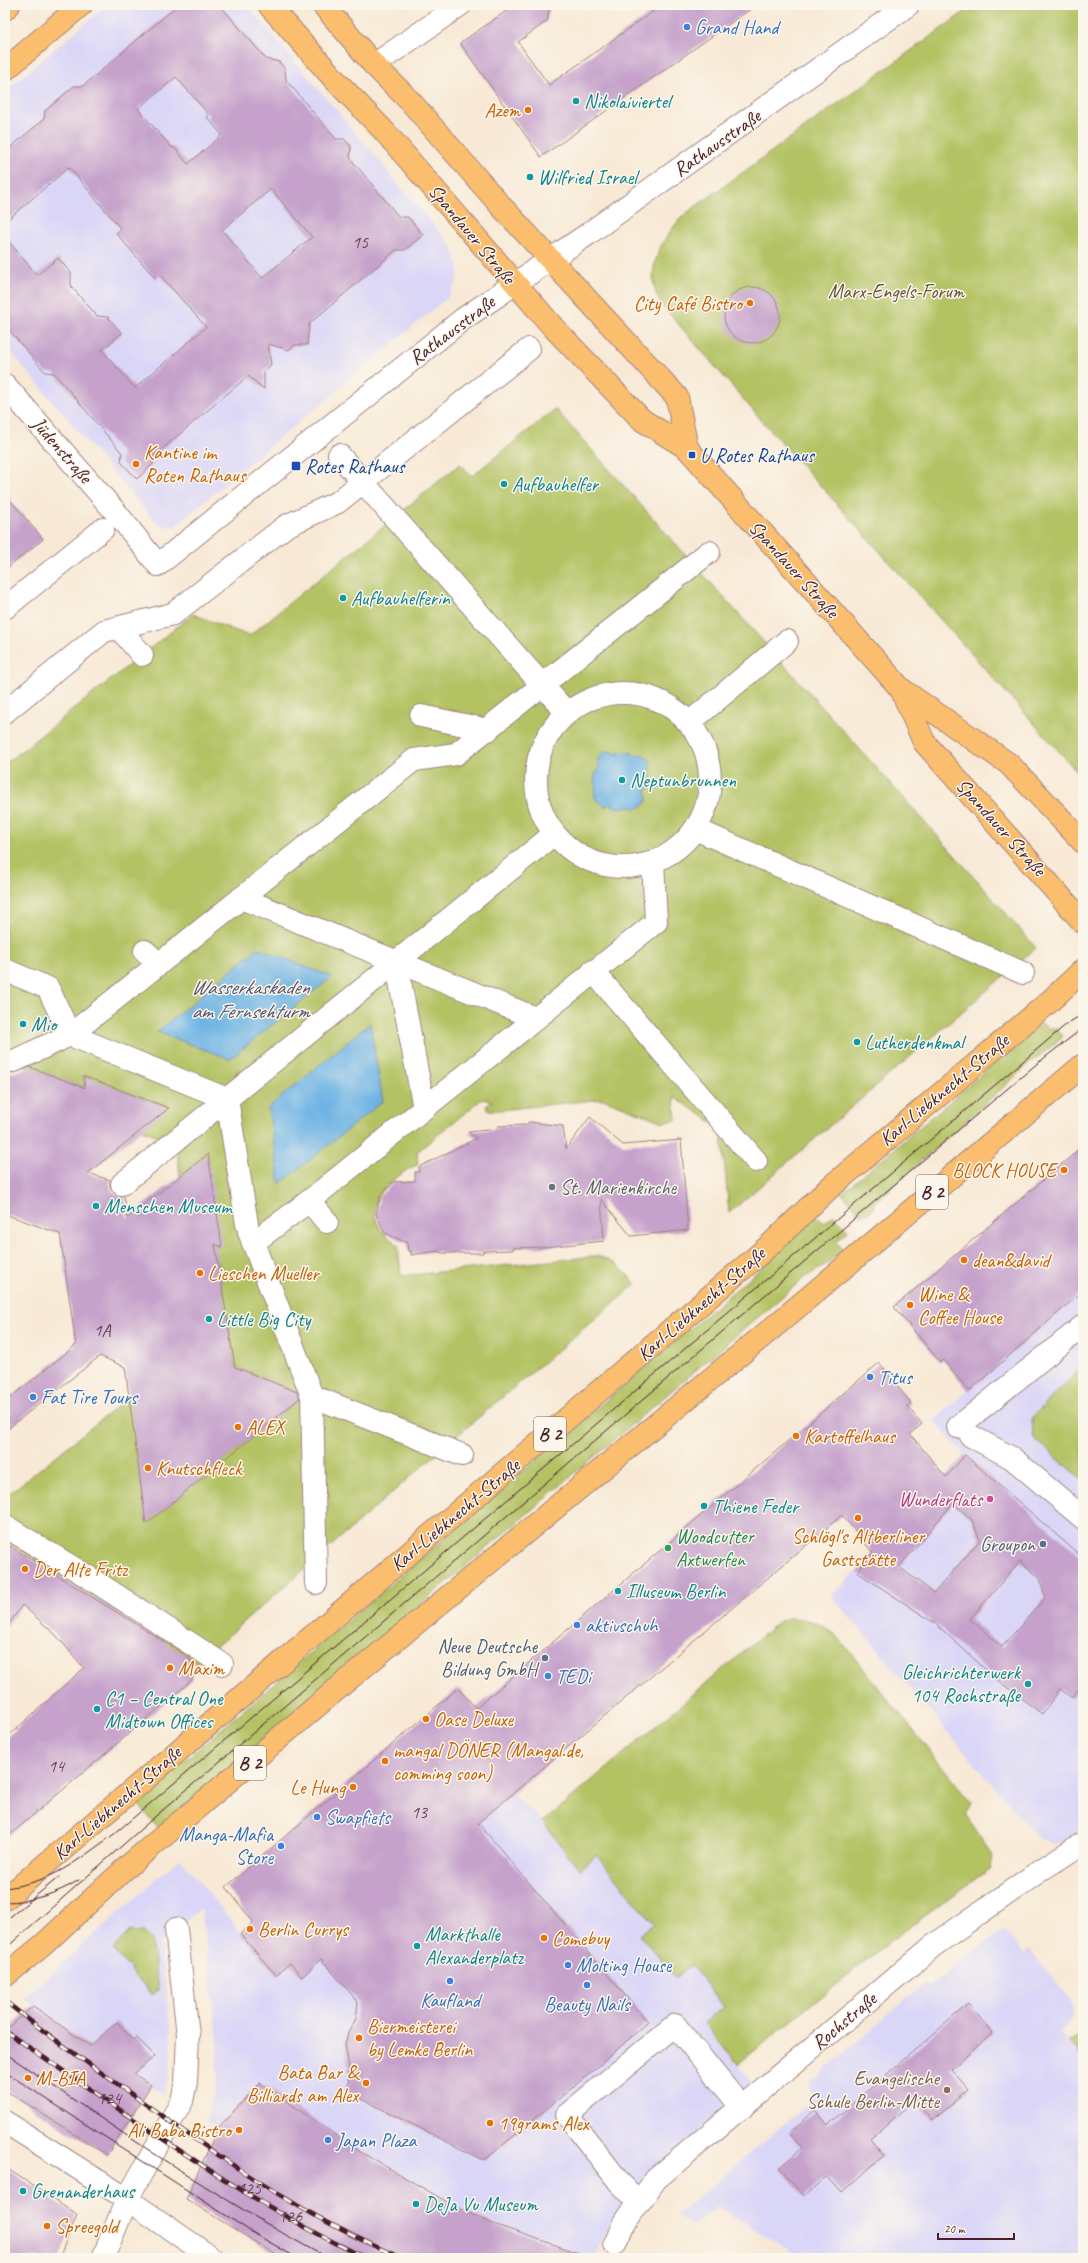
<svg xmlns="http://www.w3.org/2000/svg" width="1088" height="2263" viewBox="0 0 1088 2263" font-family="Caveat,sans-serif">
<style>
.built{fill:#dad6f7}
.green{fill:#b3c264;stroke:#7e7048}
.water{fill:#6db3e4;stroke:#5c6988}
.building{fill:#c5a1cb;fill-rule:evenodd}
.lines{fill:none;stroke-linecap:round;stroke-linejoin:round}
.minor-casing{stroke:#a18480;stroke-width:24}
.major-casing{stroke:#a18480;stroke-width:24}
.minor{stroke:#fff;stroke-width:22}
.major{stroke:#fabe6e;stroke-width:22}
.tram{stroke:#4a1f2b;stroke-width:1}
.rail-casing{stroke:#4a1f2b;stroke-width:4.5}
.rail{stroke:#fbf7ec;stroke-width:3;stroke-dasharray:9;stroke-linecap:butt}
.shop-dot{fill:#3f7fe0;stroke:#fbf7ec;stroke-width:1.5}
.culture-dot{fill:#0f9aa8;stroke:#fbf7ec;stroke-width:1.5}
.food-dot{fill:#e8710a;stroke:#fbf7ec;stroke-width:1.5}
.transit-dot{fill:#1a4fb4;stroke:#fbf7ec;stroke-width:1.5}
.worship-dot{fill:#6b7280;stroke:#fbf7ec;stroke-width:1.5}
.hotel-dot{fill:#d1479c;stroke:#fbf7ec;stroke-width:1.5}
.service-dot{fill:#5c6f8a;stroke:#fbf7ec;stroke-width:1.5}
.leisure-dot{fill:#2e9e5b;stroke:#fbf7ec;stroke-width:1.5}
.education-dot{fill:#8d6e63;stroke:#fbf7ec;stroke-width:1.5}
.labels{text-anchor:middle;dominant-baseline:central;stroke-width:3;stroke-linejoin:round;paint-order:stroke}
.number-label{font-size:18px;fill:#694053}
.shield{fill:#fbf7ec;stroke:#7f6065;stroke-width:1}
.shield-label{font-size:19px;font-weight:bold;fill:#4a1f2b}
.shop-label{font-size:20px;fill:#366cbe;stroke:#fbf7ec;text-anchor:start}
.culture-label{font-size:20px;fill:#0d838f;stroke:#fbf7ec;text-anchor:start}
.food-label{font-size:20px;fill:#c56008;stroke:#fbf7ec;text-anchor:start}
.street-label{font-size:20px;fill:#4a1f2b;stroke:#fbf7ec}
.park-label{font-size:20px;fill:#6a503c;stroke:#fbf7ec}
.transit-label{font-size:20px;fill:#164399;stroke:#fbf7ec;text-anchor:start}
.worship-label{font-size:20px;fill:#5b616d;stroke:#fbf7ec;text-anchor:start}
.hotel-label{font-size:20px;fill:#b23c85;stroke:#fbf7ec;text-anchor:end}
.leisure-label{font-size:20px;fill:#27864d;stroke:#fbf7ec;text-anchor:start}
.service-label{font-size:20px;fill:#4e5e75;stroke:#fbf7ec;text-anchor:end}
.education-label{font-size:20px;fill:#785e54;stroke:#fbf7ec;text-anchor:end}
.water-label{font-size:21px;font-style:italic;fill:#56536c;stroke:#fbf7ec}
</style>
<rect width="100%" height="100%" fill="#fbf7ec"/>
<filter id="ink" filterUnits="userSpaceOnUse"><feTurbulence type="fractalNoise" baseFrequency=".025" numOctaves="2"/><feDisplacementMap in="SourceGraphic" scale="8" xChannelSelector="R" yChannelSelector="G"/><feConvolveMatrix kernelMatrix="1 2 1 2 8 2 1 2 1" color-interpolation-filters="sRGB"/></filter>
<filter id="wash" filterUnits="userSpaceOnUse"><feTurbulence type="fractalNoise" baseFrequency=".012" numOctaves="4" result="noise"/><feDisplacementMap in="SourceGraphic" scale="16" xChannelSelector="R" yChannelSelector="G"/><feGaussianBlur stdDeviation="0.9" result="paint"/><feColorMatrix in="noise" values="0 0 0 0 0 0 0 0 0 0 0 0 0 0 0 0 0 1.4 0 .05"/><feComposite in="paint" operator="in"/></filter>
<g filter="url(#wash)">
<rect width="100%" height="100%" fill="#f8e9d6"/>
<g class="built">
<path d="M107,5H247L453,248L459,268L457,282L448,297L175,526H163L155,522L5,345V91Z"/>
<path d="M1083,1291V1831L1069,1840L1054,1844L1039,1839L831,1595L857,1572L879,1545L885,1549L965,1455L934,1420Z"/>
<path d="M512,1794L543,1822L580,1870L596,1855L654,1924L640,1935L676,1978L690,1965L725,2006L704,2024L754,2085L644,2177L608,2226L594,2257L515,2232L454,2205L359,2151L260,2083L218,2128L206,2121L217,2080L218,2040L201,1908L160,1944L171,2031L170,2069L164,2094L132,2075L23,1998L180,1858L276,1975L397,1871Z"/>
<path d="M1004,1929L1024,1954L1029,1950L1069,1998L1073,2007L1072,2018L1060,2031L1083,2058V2258H802L717,2206L691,2226L677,2215L808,2104L807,2101L813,2096L808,2084L925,1983L929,1987Z"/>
</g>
<g class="green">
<path d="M974,5H1083V778L756,414L661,304C642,272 661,239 684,215Z"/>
<path d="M555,409L975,878L1036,948L729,1213L721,1128L674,1097L676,1120L663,1122L603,1099L490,1111L486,1106L492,1101L482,1099L417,1152L418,1165C408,1168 402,1173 394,1180C365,1202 370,1225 398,1245L401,1276L599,1256L618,1265L636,1284L465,1429L197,1663L5,1540V1497L130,1396L146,1523L304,1395L235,1367L215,1244L221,1246L180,1176L176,1142L142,1130L168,1107L83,1077L85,1088L5,1058V764L193,614L249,636L460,464L472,476Z"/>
<path d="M1041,1024L1049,1028H1056L1063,1037L1028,1065L874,1203L873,1209L863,1216L842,1193Z"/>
<path d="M834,1215L848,1231L836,1242L844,1250L824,1266L804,1278L158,1828L136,1802L781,1251L794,1236L817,1216L824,1223Z"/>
<path d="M1083,1366V1481L1033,1437L1032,1417Z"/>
<path d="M789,1618C809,1618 822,1624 837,1636L971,1802L965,1814L993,1855L989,1869L891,1941L738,2064L704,2023L724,2006L691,1965L676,1978L640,1935L654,1924L596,1855L580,1870L543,1822L778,1622Z"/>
<path d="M130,1931L144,1932L151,1939L158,1990L152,1995L113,1949Z"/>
<path d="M1083,2035V2058L1069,2041Z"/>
</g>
<g class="water">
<path d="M610,751L618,755L619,752L632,753V756L642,754L650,761L651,769L647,776H651L649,789H646L648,798L645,804L636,809L627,805L626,808L613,807V803L606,806L596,800L594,792L597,784L594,783L596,771H599L598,758L604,752Z"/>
<path d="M258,948L332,977L230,1059L157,1032Z"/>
<path d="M370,1023L383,1101L280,1184L268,1108Z"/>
</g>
<g id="blocks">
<g class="building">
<path d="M178,5H220L266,59L279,62L285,69L286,80L336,139H344L351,146L350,158L399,217H408L423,235L405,250H396L309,324L307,345H294L289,350L268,344L271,365L264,371V389L248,376L154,456L153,464L137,479L121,462L122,453L54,373L45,372L7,328L8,319L5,315V237L37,275L58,258L71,273V286L97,316L108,317L122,333L102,350L135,388L206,327L160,275L156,279L116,233L121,229L69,167L5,222V152L44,119L45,111L74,86H83ZM176,77L209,115L207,117L222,135L188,164L174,147L172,148L138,109ZM271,189L312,237L262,278L222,230Z"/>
<path d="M515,5H550L547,21L518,42L549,85L662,5H756L541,157L460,43Z"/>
<circle cx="752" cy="315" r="28"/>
<path d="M5,494L43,539L5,570Z"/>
<path d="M30,1067L85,1088L83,1076L169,1108L88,1173L110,1180V1186L113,1192L124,1196L127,1218L208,1154L222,1247L215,1244L235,1367L297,1392L300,1398L146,1524L125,1367L100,1356L5,1431V1402L76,1345L60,1234L5,1214V1069L13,1073Z"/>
<path d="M590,1117L623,1145L681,1140L688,1230L631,1236L601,1199L604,1241L544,1247L513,1248V1250L483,1251V1253H442L438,1251L411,1255V1251H408L407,1243L385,1233L376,1214L380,1196L394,1182L415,1181V1172H419V1167L477,1138L468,1132L498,1129V1126L528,1125V1122L563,1126L566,1149Z"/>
<path d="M1083,1146V1291L969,1391L943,1360L940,1362L894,1307Z"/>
<path d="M879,1363L911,1403L907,1406L922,1424L910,1434L946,1477L965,1455L1083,1558V1683L1072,1698L1060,1689L1042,1714L996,1679L936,1624L857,1572L873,1553L842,1515L478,1823L648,2022L601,2064L486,2159H481L348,2092L349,2067L345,2044L348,2033L356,2019L358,2002L321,1959L302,1977L290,1963L276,1975L240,1934L253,1922L226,1887L458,1688L476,1708ZM953,1503L972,1520L980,1540L934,1593L899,1567ZM1020,1561L1040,1578L1045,1598L1002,1647L970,1619Z"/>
<path d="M5,1543L189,1657L194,1669L192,1680L5,1839V1739L84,1668L55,1634L22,1605L5,1630Z"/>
<path d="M968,2004L993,2033L951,2069L969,2090L932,2121L915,2100L869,2139L883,2156L842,2193L827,2176L804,2196L779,2168L802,2148L789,2133L815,2110L828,2125Z"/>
<path d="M33,2006L90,2046L117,2022L133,2040L136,2037L155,2056L134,2074L151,2085L107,2155L5,2090V2031Z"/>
<path d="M260,2083L359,2151L454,2206L496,2225L582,2254V2258H281L186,2199L218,2128Z"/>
<path d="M5,2167L77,2215L59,2258H5Z"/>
</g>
</g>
</g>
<g filter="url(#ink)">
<use href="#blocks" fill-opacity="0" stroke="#a18480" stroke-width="1"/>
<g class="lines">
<g class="minor-casing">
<g id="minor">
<path d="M374,65L460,5"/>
<path d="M5,385L119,516L158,565L463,319L588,234L908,5"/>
<path d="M339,455L567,713"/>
<path d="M5,608L103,529"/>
<path d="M119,628L142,655"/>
<circle cx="623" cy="780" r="87"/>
<path d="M5,712L104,631L173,614L286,526L338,502L529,349"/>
<path d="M421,716L488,730"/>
<path d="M689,723L787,641"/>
<path d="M695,829L1023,973"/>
<path d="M241,898L535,1018"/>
<path d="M145,951L159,964"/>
<path d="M396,961L424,1108"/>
<path d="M5,970L48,988L70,1035L227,1099L247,1224"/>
<path d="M593,971L756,1161"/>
<path d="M14,1061L70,1035L414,760L456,754L709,552"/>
<path d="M122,1184L554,834"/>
<path d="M309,1201L327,1222"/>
<path d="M249,1232L312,1396L462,1455"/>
<path d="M253,1243L309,1201L656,922L653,862"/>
<path d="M312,1396L316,1583"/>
<path d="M958,1427L1083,1326"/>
<path d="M971,1436L1012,1458L1083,1518"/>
<path d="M5,1526L90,1578L222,1664"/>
<path d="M5,2122L127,2199L212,2258"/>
<path d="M638,2201L620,2183L567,2115L675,2025L742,2108"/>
<path d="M615,2244L623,2225L656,2179L933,1946L1041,1870L1083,1843"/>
<path d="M103,2258L127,2199L182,2101L186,2082L188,2035L176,1929"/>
</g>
</g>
<g class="major-casing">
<g id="major">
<path d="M269,5L336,81L384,131L553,327L642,420L687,448L901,689L1009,764L1083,842"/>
<path d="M323,5L374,65L410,101L500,205L677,397L687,448"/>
<path d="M5,9L9,5"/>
<path d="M5,70L81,5"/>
<path d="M901,689L924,742L1083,922"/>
<path d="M5,1899L770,1245L827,1190L1048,1003L1083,970"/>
<path d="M5,1976L43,1945L127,1867L350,1678L782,1320L1083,1065"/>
</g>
</g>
<use href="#minor" class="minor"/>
<use href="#major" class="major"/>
<g class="tram">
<path d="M5,1888C53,1882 75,1862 113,1835L1068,1023L1083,1014"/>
<path d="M5,1902C31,1902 57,1894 79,1880"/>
<path d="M5,1921L59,1877"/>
<path d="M5,1949L150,1821L943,1143L1039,1062L1083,1028"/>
<path d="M5,2053C110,2125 215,2197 327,2258"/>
<path d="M5,2072L250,2231L297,2258"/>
</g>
<g class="rail-casing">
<g id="rail">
<path d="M5,2001C45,2034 88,2063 130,2093C216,2155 303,2217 402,2258"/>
<path d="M5,2031C123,2110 237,2198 366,2258"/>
</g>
</g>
<use href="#rail" class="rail"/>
</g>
</g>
<g class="shop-dot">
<circle cx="687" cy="27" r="4"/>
<circle cx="870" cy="1377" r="4"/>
<circle cx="33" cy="1397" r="4"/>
<circle cx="577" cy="1625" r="4"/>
<circle cx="548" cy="1676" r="4"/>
<circle cx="317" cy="1817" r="4"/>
<circle cx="281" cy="1846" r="4"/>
<circle cx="568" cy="1965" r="4"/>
<circle cx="450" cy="1981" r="4"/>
<circle cx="587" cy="1985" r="4"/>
<circle cx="328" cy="2140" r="4"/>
</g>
<g class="culture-dot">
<circle cx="576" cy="101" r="4"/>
<circle cx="530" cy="177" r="4"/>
<circle cx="504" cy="484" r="4"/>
<circle cx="343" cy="598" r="4"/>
<circle cx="622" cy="780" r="4"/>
<circle cx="23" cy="1024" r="4"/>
<circle cx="857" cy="1042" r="4"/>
<circle cx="96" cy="1206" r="4"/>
<circle cx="209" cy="1319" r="4"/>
<circle cx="704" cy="1506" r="4"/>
<circle cx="618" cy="1591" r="4"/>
<circle cx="1028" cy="1684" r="4"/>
<circle cx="97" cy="1709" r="4"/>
<circle cx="417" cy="1946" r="4"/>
<circle cx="23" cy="2191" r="4"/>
<circle cx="416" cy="2204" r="4"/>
</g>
<g class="food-dot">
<circle cx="528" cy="110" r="4"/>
<circle cx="750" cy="303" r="4"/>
<circle cx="136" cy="464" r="4"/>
<circle cx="1064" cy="1170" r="4"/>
<circle cx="964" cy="1260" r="4"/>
<circle cx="200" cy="1273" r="4"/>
<circle cx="910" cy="1305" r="4"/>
<circle cx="238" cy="1427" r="4"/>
<circle cx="796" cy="1436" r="4"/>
<circle cx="148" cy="1468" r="4"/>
<circle cx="858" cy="1518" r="4"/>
<circle cx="25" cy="1569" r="4"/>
<circle cx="170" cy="1668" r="4"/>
<circle cx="426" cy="1719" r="4"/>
<circle cx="385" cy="1761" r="4"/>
<circle cx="353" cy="1787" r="4"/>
<circle cx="250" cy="1929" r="4"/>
<circle cx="544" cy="1938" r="4"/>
<circle cx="359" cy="2038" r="4"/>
<circle cx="28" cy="2078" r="4"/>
<circle cx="366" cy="2083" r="4"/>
<circle cx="490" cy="2123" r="4"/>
<circle cx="239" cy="2130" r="4"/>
<circle cx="47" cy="2226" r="4"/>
</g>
<g class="transit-dot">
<rect x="688" y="451" width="8" height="8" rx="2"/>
<rect x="291" y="461" width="10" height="10" rx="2"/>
</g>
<circle class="worship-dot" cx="552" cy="1187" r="4"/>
<circle class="hotel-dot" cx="990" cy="1499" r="4"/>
<g class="service-dot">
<circle cx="1043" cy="1544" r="4"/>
<circle cx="545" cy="1658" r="4"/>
</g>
<circle class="leisure-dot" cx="668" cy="1548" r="4"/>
<circle class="education-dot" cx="947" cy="2090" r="4"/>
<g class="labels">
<g class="number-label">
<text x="360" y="242">15</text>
<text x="102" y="1330">1A</text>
<text x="56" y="1766">14</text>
<text x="419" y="1812">13</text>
<text x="109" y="2098">124</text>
<text x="249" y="2188">125</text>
<text x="290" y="2216">126</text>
</g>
<g class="shield">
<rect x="916" y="1175" width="32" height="34" rx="3"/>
<rect x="534" y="1417" width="32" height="34" rx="3"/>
<rect x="234" y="1746" width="32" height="34" rx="3"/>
</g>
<g class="shield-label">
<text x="932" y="1192">B 2</text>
<text x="550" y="1434">B 2</text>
<text x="250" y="1763">B 2</text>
</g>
<g class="shop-label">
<text x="695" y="27">Grand Hand</text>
<text x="878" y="1377">Titus</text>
<text x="41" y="1397">Fat Tire Tours</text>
<text x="585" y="1625">aktivschuh</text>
<text x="556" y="1676">TEDi</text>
<text x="325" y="1817">Swapfiets</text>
<text x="273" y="1834" text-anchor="end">Manga-Mafia<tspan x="273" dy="23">Store</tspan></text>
<text x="576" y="1965">Molting House</text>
<text x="450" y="2000" text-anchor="middle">Kaufland</text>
<text x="587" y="2004" text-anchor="middle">Beauty Nails</text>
<text x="336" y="2140">Japan Plaza</text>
</g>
<g class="culture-label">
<text x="584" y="101">Nikolaiviertel</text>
<text x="538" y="177">Wilfried Israel</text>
<text x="512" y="484">Aufbauhelfer</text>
<text x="351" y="598">Aufbauhelferin</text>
<text x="630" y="780">Neptunbrunnen</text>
<text x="31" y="1024">Mio</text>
<text x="865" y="1042">Lutherdenkmal</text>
<text x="104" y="1206">Menschen Museum</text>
<text x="217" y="1319">Little Big City</text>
<text x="712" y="1506">Thiene Feder</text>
<text x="626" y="1591">Illuseum Berlin</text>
<text x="1020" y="1672" text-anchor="end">Gleichrichterwerk<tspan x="1020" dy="23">104 Rochstraße</tspan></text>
<text x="105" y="1698">C1 – Central One<tspan x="105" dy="23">Midtown Offices</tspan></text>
<text x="425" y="1934">Markthalle<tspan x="425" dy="23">Alexanderplatz</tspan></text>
<text x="31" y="2191">Grenanderhaus</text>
<text x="424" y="2204">DeJa Vu Museum</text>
</g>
<g class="food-label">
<text x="520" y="110" text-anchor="end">Azem</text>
<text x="742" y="303" text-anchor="end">City Café Bistro</text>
<text x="144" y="452">Kantine im<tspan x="144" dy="23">Roten Rathaus</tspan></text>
<text x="1056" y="1170" text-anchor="end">BLOCK HOUSE</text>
<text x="972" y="1260">dean&amp;david</text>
<text x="208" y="1273">Lieschen Mueller</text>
<text x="918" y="1294">Wine &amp;<tspan x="918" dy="23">Coffee House</tspan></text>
<text x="246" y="1427">ALEX</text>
<text x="804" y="1436">Kartoffelhaus</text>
<text x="156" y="1468">Knutschfleck</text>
<text x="858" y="1536" text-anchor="middle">Schlögl's Altberliner<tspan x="858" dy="23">Gaststätte</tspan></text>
<text x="33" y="1569">Der Alte Fritz</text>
<text x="178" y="1668">Maxim</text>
<text x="434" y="1719">Oase Deluxe</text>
<text x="393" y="1750">mangal DÖNER (Mangal.de,<tspan x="393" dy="23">comming soon)</tspan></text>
<text x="345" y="1787" text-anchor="end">Le Hung</text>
<text x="258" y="1929">Berlin Currys</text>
<text x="552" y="1938">Comebuy</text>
<text x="367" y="2026">Biermeisterei<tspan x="367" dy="23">by Lemke Berlin</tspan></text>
<text x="358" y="2072" text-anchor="end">Bata Bar &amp;<tspan x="358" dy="23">Billiards am Alex</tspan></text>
<text x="36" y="2078">M-BIA</text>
<text x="498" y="2123">19grams Alex</text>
<text x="231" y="2130" text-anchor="end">Ali Baba Bistro</text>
<text x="55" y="2226">Spreegold</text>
</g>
<g class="street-label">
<text transform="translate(717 143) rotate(-35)">Rathausstraße</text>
<text transform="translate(472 234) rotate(50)">Spandauer Straße</text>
<text transform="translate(452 330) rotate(-37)">Rathausstraße</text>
<text transform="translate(62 450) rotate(49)">Jüdenstraße</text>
<text transform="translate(794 569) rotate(48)">Spandauer Straße</text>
<text transform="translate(1001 827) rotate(48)">Spandauer Straße</text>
<text transform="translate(944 1090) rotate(-40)">Karl-Liebknecht-Straße</text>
<text transform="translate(701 1304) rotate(-41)">Karl-Liebknecht-Straße</text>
<text transform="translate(455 1515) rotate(-40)">Karl-Liebknecht-Straße</text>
<text transform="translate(117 1803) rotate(-41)">Karl-Liebknecht-Straße</text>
<text transform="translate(844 2021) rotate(-40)">Rochstraße</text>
</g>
<g class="park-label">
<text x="896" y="291">Marx-Engels-Forum</text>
</g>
<g class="transit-label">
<text x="700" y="455">U Rotes Rathaus</text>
<text x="305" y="466">Rotes Rathaus</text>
</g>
<g class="worship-label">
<text x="560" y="1187">St. Marienkirche</text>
</g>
<g class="hotel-label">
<text x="982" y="1499">Wunderflats</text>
</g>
<g class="leisure-label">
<text x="676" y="1536">Woodcutter<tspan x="676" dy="23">Axtwerfen</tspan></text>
</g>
<g class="service-label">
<text x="1035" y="1544">Groupon</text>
<text x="537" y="1646">Neue Deutsche<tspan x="537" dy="23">Bildung GmbH</tspan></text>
</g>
<g class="education-label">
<text x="939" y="2078">Evangelische<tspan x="939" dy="23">Schule Berlin-Mitte</tspan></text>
</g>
<g class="water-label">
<text x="250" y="987">Wasserkaskaden<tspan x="250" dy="24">am Fernsehturm</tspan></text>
</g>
</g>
<rect width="1088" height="2263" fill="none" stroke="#fbf7ec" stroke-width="20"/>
<path d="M938 2233v6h76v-6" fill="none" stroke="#4a1f2b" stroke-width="2"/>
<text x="944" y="2233" font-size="12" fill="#4a1f2b" stroke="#fbf7ec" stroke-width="3" paint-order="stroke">20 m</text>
</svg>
